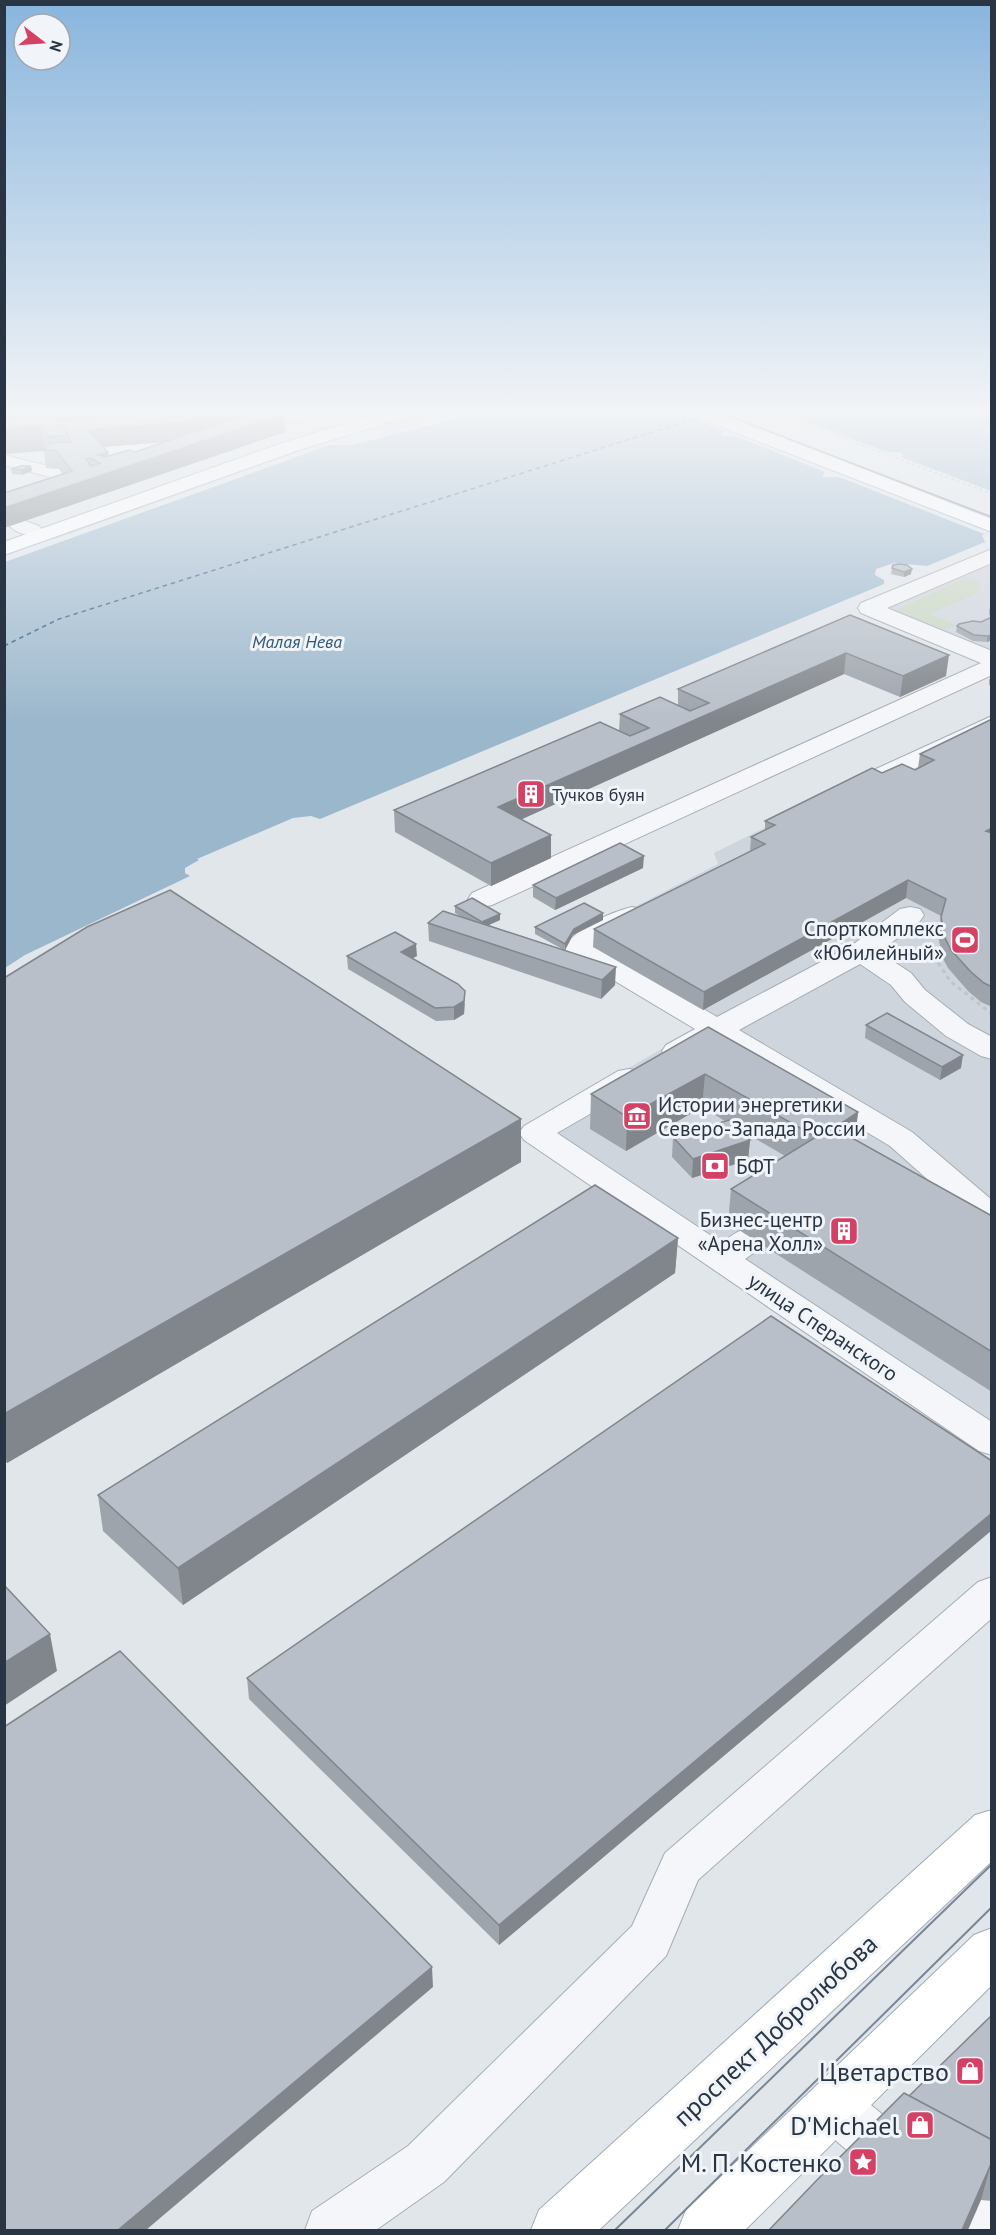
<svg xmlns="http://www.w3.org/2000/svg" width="996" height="2235" viewBox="0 0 996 2235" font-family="'PT Sans',sans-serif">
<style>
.built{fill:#cfd5dd}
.green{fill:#c8d5c2}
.water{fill:#9bb7cc}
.pier{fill:#e1e6eb}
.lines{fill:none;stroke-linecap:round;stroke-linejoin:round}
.ferry{stroke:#315779;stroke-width:1.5;stroke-dasharray:4.5 4;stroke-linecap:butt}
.minor-casing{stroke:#a6adb5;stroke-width:2}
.major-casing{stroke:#a0abb7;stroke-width:2}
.path-far1{stroke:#bfc4ca;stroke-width:2;stroke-dasharray:3 3;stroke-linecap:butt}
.path{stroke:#bfc4ca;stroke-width:3;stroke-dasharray:4 4;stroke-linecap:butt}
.minor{fill:#f4f6f9;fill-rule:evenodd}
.major{fill:#fff;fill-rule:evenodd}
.tram-far1{stroke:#7a8695;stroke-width:1.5}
.tram{stroke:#7a8695;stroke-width:2}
.wall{fill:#9ea4ac;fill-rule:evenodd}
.shaded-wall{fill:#81868c}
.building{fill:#b8bfc8;stroke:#81868c;stroke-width:1.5;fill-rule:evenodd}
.labels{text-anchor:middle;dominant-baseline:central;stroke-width:6;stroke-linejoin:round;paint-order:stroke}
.far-water-label{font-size:18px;font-style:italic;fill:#315779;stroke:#f1f4f8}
.far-poi-label{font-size:18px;fill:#293543;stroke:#f1f4f8;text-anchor:start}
.poi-label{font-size:21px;fill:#293543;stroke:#f1f4f8;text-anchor:end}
.street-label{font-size:21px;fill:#293543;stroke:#f1f4f8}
.near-street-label{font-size:26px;fill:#293543;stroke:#f1f4f8}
.near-poi-label{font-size:26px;fill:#293543;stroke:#f1f4f8;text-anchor:end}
</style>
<rect width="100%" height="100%" fill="#e1e6eb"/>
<g class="built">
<path d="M991,565V668L867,617Z"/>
<path d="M991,715V1426L529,1126L701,1026L576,937L718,864L714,853Z"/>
</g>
<g class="green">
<path d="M449,409H477L392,431L369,429Z"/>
<path d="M310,444L315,446L55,539L50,537Z"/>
<path d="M967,577L981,583L978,593L930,614L956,625L942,632L898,615V609Z"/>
</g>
<path class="water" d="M494,409H991L992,532L982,535L985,542L927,566L894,563L876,569L875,575L884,580V584L320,819L311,816L293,818L197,859L199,860L185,868V873L190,876L25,955L5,968V562L330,445H353Z"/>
<path class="pier" d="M667,409H773L784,413H795L799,416L797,418L887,452H900L904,455L901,457L991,491V532L984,534L839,477H825L822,476L825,472L735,436H723L721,434L723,431Z"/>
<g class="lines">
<g class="ferry">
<path d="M716,412L727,409"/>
<path d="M4,646L59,619L697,418"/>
</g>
<g class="minor-casing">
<g id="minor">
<path d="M102,409H120L122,417L158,416L161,420L158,424C144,427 122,430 108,427Z"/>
<path d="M313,409H389L386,413L380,414L242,425L236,424L233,420L236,416L242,415Z"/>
<path d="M169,438L192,443L193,450C188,458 177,460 168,458L166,454L171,449L169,448L114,453L121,461L136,463L138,467L136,471C115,476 101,465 90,449L92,445L99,443Z"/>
<path d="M4,455L44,465L62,467L78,489L75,493L4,512V500L56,486L50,477L4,465Z"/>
<path d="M18,518L39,526L42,530L39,534C29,537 14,533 8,524L11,520Z"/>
<path d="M992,549V563L887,608L992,651V675L492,905L482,907L472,905L468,899L472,893L981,663L861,613L858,608L861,603Z"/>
<path d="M992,716V732L874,788L865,790L856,788L853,783L856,778Z"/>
<path d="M632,907L642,909L646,915L642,921L597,946L717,1017L851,946L900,909L910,907L920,909L924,915L920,921L879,952L911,973L925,990L968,1024L992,1037V1059L981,1056L946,1036L905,1002L891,985L860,964L739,1030L912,1132L992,1200V1229L980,1226L890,1146L716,1042C700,1051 686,1062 666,1057L662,1051L666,1045L695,1029L568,953L564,947C577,928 610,912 632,907Z"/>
<path d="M629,1069L640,1071L644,1078L640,1085L557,1133L722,1243C736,1232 745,1225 763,1230L768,1238L763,1246L745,1259L992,1422V1455L979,1451L524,1140L519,1133L524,1126L618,1071Z"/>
<path d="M992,1577V1618L698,1880L666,1956L444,2182L376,2230H305L312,2211L408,2146L632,1926L665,1853L978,1582Z"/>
<path d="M832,2080L850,2088L898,2127L906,2145L898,2163L880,2170L862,2163L814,2122L807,2105L814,2088Z"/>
<path d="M974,2190L992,2197V2230H954L948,2216L955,2197Z"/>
</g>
</g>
<g class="major-casing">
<g id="major">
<path d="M394,409H422L420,413L299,450L4,555V542L285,442Z"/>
<path d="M683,409H709L992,519V532L685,413Z"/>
<path d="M992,1810V1861L599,2230H531L539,2210L975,1815Z"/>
<path d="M992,1928V1985L745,2230H678L686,2210L974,1935Z"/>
</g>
</g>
<path class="path-far1" d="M766,409L992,494"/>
<path class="path" d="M910,957L934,956L950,981L992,1014"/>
<use href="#minor" class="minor"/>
<use href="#major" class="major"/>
<path class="tram-far1" d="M711,409L992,517"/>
<g class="tram">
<path d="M615,2230L992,1864"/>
<path d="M665,2230L992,1907"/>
</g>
</g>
<g class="wall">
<path d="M4,409L96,413L97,418L136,415L135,412L122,413L121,409H184L185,411L216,409H318L283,412L284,414L285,432L4,528V493L63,474L59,469L46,468L44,451ZM164,442L135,452L108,456L103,447Z"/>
<path d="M31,466L32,471L22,475L12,474L11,469Z"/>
<path d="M892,568L911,574L904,577L891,574Z"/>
<path d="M992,608V616L989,615V609Z"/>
<path d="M850,615L946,676L900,697L844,674L521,819L551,858L491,886L395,832L394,810L619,731L620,714L678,705V689Z"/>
<path d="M992,617V640L987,642L973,641L956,632L957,626L981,622Z"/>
<path d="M992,678V686L989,685V679Z"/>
<path d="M992,719V1007L981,1002L968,991L948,968L942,957L938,935L941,916L906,898L703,1010L593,947L594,929L750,851L751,837L765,830V821L882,773L915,770L918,768L920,754Z"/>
<path d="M643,868L555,910L533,897V885Z"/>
<path d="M455,906L500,920L489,925L564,950L535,934V927L603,920L573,935L565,950L615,985L601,999L429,941L428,923L462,917L455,913Z"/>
<path d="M347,956H417L413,958L465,1003L464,1014L454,1020L436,1021L348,969Z"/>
<path d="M4,978L521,1119V1162L7,1463L4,1460Z"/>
<path d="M866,1025L961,1068L940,1080L865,1038Z"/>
<path d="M708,1027L858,1112L855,1139L992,1216V1392L728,1223L731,1189L785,1156L737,1128L750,1140L748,1160L692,1178L672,1157L673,1137L725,1121L702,1107L626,1151L590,1129L591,1094Z"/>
<path d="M678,1238L675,1273L183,1605L103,1531L98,1495Z"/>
<path d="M992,1461V1530L499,1945L249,1699L247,1678Z"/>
<path d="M992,2015V2201L981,2200L909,2096Z"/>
</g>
<g class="shaded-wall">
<path d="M122,409H135V412L122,413Z"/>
<path d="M136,409H184L185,415L137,419Z"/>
<path d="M240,409H318L256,414H284L285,432L4,528V508L190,440L90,448L88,430Z"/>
<path d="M96,413L98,426H41L45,451L4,454V419Z"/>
<path d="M108,452L110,470L98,455Z"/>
<path d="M31,466L32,471L22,475V470Z"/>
<path d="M912,569L911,574L904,577V572Z"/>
<path d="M992,635V640L987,642V636Z"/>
<path d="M846,653L844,674L498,830V807Z"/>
<path d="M949,655L946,676L900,697L903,676Z"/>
<path d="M992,828V844L986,831Z"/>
<path d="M551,835V858L491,886V863Z"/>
<path d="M644,856L643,868L555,910L556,898Z"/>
<path d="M908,880L906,898L703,1010L704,992Z"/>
<path d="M603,913V920L573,935L565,950V944L574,929Z"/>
<path d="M500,914V920L482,928V922Z"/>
<path d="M416,944L417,956L401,964V952Z"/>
<path d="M616,967L615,985L601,999L602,980Z"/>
<path d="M465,991L464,1014L454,1020V1007Z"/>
<path d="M963,1055L961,1068L940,1080L942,1067Z"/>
<path d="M705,1074L702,1107L626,1151L627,1117Z"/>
<path d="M858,1112L854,1146L834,1128Z"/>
<path d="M521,1119V1162L7,1463L4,1448V1414Z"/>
<path d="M750,1140L748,1160L692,1178L693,1159Z"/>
<path d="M678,1238L675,1273L183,1605L178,1568Z"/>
<path d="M992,1513V1530L499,1945V1925Z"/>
<path d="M50,1634L57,1671L4,1706V1663Z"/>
<path d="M432,1967L433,1987L146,2230H118Z"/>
<path d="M991,2164L981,2200L968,2230H962Z"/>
</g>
<g class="building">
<path d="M4,409H96V413L4,419Z"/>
<path d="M216,409H282L284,414L4,508V498H5L4,497V493L72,471L56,450H44L50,443L70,442L69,435L56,421ZM256,411L135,452L129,450L105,457L98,455L108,452L88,430L188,422L197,418L196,416ZM90,458L100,463L91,466L86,459Z"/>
<path d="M51,415L69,435L50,437L41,426L4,429V419Z"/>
<path d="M21,466H31L22,470L11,469Z"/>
<path d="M899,564L907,565L912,569L904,572L892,568L893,565Z"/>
<path d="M850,615L949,655L903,676L846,653L498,807L551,835L491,863L394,810L600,722L630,736L649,728L620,714L660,697L690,711L709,703L678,689Z"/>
<path d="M992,617V635L987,636L974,635L957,626L959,624L973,621L981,622Z"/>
<path d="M992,719V828L986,831L992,833V987L984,983L971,972L951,950L945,938L941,917L946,899L908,880L704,992L594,929L765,844L751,837L775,825L765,821L872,768L882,773L902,764L915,770L934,760L920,754Z"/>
<path d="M620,843L644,856L556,898L533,885Z"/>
<path d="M170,890L521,1119L4,1414V978L87,927Z"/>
<path d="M472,898L500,914L482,922L455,906Z"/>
<path d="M584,903L603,913L574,929L565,944L535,927Z"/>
<path d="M443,911L616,967L602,980L428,923Z"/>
<path d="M395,932L416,944L401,952L458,984L465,991L464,1001L454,1007L435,1008L347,956Z"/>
<path d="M887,1013L963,1055L942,1067L866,1025Z"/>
<path d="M708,1027L858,1112L834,1128L992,1216V1352L731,1189L816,1137L705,1074L627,1117L591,1094Z"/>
<path d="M729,1120L750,1140L693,1159L673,1137Z"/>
<path d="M595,1185L678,1238L178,1568L98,1495Z"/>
<path d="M771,1316L992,1461V1513L499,1925L247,1678Z"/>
<path d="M4,1585L50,1634L4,1663Z"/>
<path d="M120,1651L432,1967L118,2230H4V1727Z"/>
<path d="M992,2015V2140L909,2096Z"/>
<path d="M904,2093L992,2140V2165L991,2164L962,2230H769L816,2181Z"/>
</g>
<linearGradient id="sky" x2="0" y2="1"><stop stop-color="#89b5dd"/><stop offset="0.57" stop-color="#f2f4f6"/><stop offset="1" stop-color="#f2f4f6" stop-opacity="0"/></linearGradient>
<rect width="996" height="722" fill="url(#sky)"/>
<defs>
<g id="building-square" transform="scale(1.5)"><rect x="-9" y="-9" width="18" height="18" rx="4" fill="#d44164" stroke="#f1f4f8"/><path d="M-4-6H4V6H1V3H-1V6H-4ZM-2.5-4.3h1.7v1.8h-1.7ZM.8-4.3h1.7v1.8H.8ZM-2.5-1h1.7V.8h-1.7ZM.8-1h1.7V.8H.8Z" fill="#fff"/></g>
<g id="stadium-square" transform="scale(1.5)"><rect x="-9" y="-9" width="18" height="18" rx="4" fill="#d44164" stroke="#f1f4f8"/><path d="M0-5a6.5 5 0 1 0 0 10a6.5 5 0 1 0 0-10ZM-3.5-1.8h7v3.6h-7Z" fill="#fff"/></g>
<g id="museum-square" transform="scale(1.5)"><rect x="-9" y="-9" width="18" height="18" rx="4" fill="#d44164" stroke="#f1f4f8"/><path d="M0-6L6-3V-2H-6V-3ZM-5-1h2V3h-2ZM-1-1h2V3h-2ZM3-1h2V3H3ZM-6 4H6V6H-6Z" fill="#fff"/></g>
<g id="bank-square" transform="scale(1.5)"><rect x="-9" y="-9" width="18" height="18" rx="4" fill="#d44164" stroke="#f1f4f8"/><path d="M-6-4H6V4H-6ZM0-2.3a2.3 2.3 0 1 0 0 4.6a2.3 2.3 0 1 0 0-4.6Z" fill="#fff"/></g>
<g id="shop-square" transform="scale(1.5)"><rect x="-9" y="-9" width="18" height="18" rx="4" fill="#d44164" stroke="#f1f4f8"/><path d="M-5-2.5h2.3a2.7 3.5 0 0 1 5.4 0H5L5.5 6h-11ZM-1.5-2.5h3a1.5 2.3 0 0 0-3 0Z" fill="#fff"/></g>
<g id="sight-square" transform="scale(1.5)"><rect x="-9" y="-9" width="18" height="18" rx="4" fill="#d44164" stroke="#f1f4f8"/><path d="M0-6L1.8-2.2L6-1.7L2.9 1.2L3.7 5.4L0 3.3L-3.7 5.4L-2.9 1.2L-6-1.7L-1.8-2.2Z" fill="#fff"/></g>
</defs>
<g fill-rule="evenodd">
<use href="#building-square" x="531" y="794"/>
<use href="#stadium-square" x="965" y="940"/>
<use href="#museum-square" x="637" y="1116"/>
<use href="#bank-square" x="715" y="1166"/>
<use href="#building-square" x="844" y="1231"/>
<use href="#shop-square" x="970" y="2071"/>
<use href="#shop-square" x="920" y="2125"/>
<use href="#sight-square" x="863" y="2162"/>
</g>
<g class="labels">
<g class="far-water-label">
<text x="297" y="641">Малая Нева</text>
</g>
<g class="far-poi-label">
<text x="552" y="794">Тучков буян</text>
</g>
<g class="poi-label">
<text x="944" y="928">Спорткомплекс<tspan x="944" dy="24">«Юбилейный»</tspan></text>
<text x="658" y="1104" text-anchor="start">Истории энергетики<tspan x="658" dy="24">Северо-Запада России</tspan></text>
<text x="736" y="1166" text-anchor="start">БФТ</text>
<text x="823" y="1219">Бизнес-центр<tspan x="823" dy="24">«Арена Холл»</tspan></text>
</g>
<g class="street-label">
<text transform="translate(823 1327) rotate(34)">улица Сперанского</text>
</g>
<g class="near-street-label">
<text transform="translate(775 2030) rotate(-43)">проспект Добролюбова</text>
</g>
<g class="near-poi-label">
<text x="949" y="2071">Цветарство</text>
<text x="899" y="2125">D'Michael</text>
<text x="842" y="2162">М. П. Костенко</text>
</g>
</g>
<rect width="996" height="2235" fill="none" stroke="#293543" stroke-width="12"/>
<g transform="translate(42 42) rotate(107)"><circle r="28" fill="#f1f4f8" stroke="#a1a8b0" stroke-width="1.5"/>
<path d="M0-4.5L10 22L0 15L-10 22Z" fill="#d44164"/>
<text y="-9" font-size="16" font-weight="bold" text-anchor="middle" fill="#293543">N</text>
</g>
</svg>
